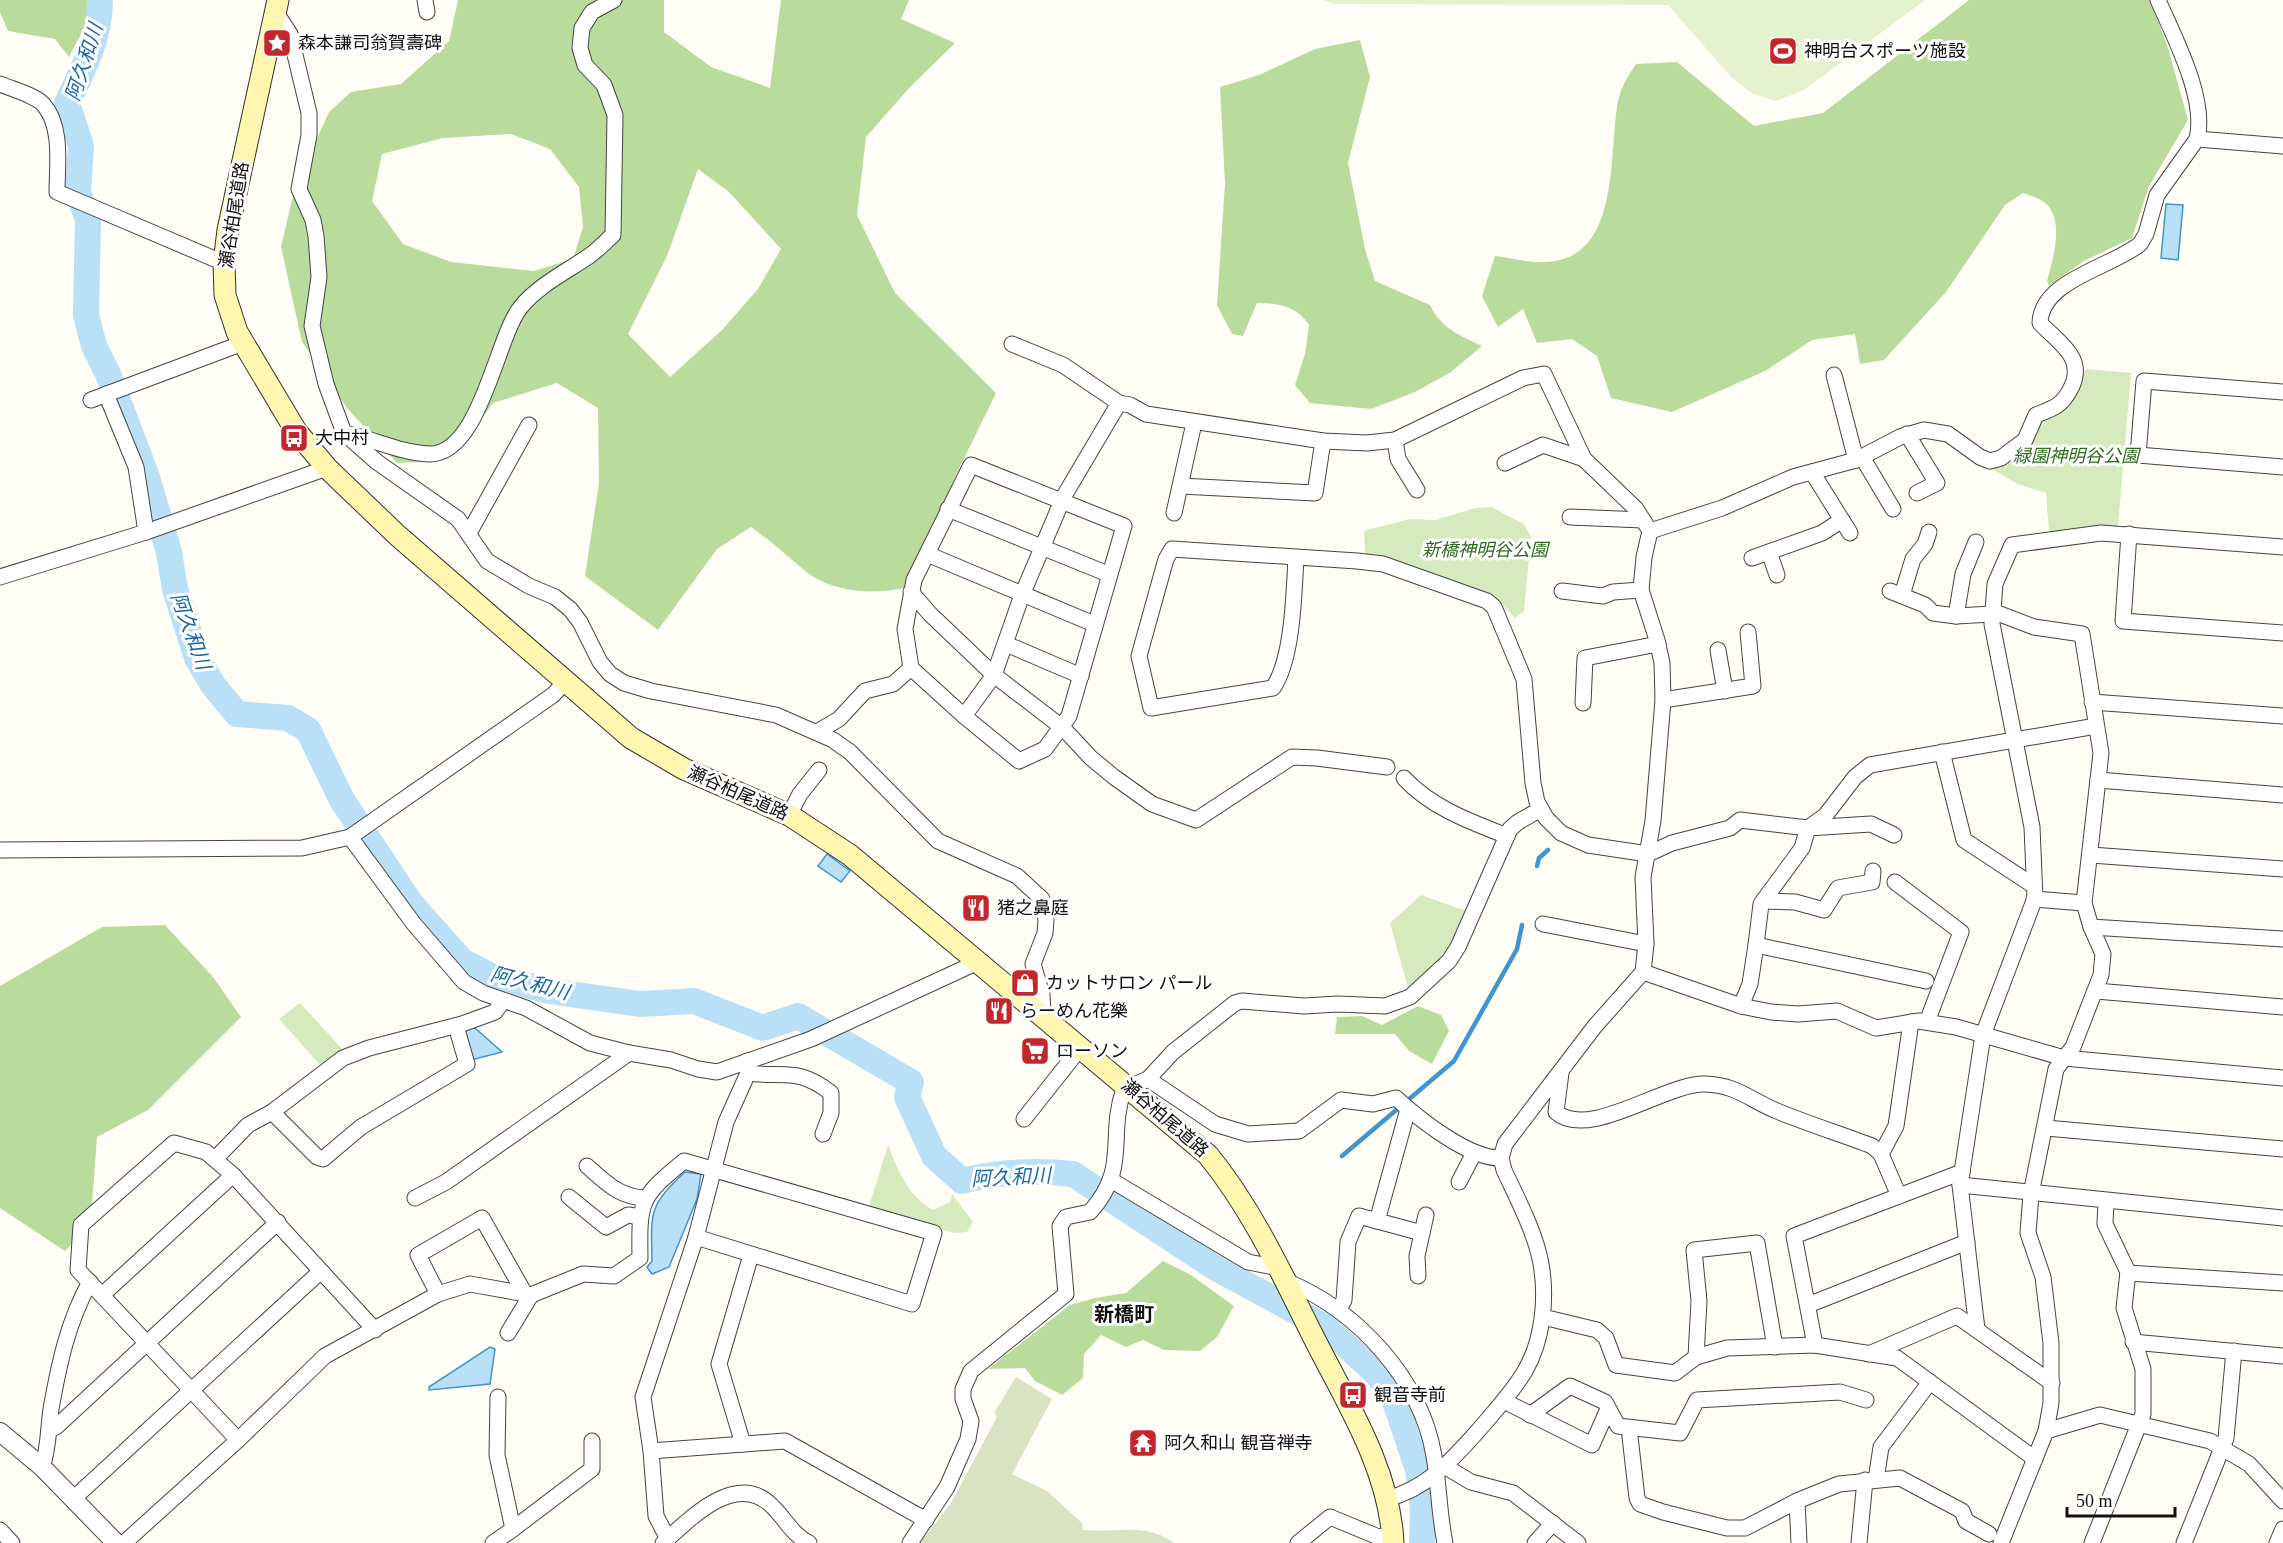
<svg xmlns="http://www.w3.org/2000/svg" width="2283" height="1543" viewBox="0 0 2283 1543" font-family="'Times New Roman','Noto Sans JP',serif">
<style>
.green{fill:#d5ebbd}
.forest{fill:#b9dc9c;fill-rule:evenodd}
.cemetery{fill:#d9e3c4}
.pitch{fill:#e6f2cf}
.water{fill:#b9e0f7;stroke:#3f96cf;stroke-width:1.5}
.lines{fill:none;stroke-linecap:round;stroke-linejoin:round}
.stream{stroke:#3f96cf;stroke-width:4.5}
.river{stroke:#b9e0f7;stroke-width:26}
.minor-casing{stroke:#444;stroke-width:17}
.tertiary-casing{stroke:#444;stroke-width:20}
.secondary-casing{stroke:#333;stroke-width:23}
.minor{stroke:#fff;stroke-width:15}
.tertiary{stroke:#fff;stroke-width:18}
.secondary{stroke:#fff6b0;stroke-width:21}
.labels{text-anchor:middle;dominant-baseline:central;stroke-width:6;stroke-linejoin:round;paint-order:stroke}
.poi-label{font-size:18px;fill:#111;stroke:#fff;text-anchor:start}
.street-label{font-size:18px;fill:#111;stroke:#fff}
.park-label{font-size:18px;font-style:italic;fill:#2f6b1f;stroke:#fff}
.water-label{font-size:20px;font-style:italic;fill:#1768a6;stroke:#fff}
.neighbourhood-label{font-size:20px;font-weight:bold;fill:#111;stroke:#fff}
</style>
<rect width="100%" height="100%" fill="#fffdf5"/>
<g class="green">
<path d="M2086,369L2131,373L2118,527L2049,532L2046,493L2017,484L1986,465L2039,420L2061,412L2069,405Z"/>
<path d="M1491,507L1524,524L1531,537L1524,611L1515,618L1497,599L1387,559L1365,555L1364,531L1409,519L1435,520L1476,508Z"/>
<path d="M1421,895L1469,912C1452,951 1442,963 1408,988L1390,923Z"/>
<path d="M300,1003L343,1050L321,1066L279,1019Z"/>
<path d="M888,1145C899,1172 907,1195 933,1210L950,1202L952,1194L973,1222L967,1232L954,1233L869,1206Z"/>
</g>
<g class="forest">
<path d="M0,0H91L90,17L69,57L55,39L8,31L0,12Z"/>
<path d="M458,0H664V32L711,67L770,88L781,0H909L901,19L955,43L910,87L866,137L857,215L895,293L996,393L956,475L908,587C878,595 836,593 809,574C789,558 773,542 751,527L717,549L658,630L585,576L599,483L598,408L557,383L493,403L473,430L440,461L397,463L347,408L302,342L281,247L295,187L329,112L351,92L401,84L449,41ZM511,134L550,149L579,187L583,227L573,259L534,271L451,262L403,244L372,201L382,154L443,138ZM698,169L729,192L781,249L758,289L722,330L670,377L628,334L667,256Z"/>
<path d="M1969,0H2150L2168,48L2188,120L2149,186L2132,238L2084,261L2049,286L2047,281C2053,259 2067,215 2041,200C2036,197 2029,195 2023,193L2005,205L1946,292L1884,360L1860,364L1855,334L1812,340L1765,371L1672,412L1611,398L1597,356L1572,339L1537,343L1523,309L1498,327L1482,296L1495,256C1511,258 1529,263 1545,262C1622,260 1608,152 1618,101C1621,87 1628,76 1636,64L1677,62L1754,126L1823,113Z"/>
<path d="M1360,40L1370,77L1348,163L1365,249L1375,281L1430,305C1441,328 1459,335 1482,346L1451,372L1415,392L1371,409L1310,403L1295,385L1305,354L1309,325C1297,306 1278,303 1257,303L1243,336L1232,334L1217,305L1225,183L1220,87L1259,75L1315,49Z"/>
<path d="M165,925L213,977L241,1017L148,1110L97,1137L92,1204L76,1219L73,1242L65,1251L0,1208V986L102,927Z"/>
<path d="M1418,1006L1441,1015L1449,1031L1432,1064L1409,1051L1395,1034H1335L1337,1017L1362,1016L1382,1025Z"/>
<path d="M1163,1261L1191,1275L1234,1306L1217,1337L1200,1351L1164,1350L1143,1340L1126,1347L1101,1335L1084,1354L1083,1378L1062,1395L1035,1381L1025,1368L988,1369L1070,1305L1095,1298L1126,1293Z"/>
</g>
<path class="cemetery" d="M1016,1377L1052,1399L1012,1474L1047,1491L1082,1523L1083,1530C1116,1533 1147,1522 1174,1543H920L951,1503L997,1417L994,1413Z"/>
<path class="pitch" d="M1323,0H1925L1804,90L1776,101L1753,94L1731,77L1668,5L1334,4Z"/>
<g class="water">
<path d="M2166,204L2183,205L2178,260L2161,258Z"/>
<path d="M827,854L850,871L841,882L818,866Z"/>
<path d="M475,1028L502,1052L471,1060L464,1035L467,1029Z"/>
<path d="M685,1172L701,1174L697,1199L669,1267L652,1274L647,1267L652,1261C651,1214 648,1205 685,1172Z"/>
<path d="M490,1347L495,1349L490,1384L429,1390V1387Z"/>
</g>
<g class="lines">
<g class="stream">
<path d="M1537,866L1539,858L1548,850"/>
<path d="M1342,1156L1454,1061L1517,949L1522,925"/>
</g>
<path class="river" d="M100,0C100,38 83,70 67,103L81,146L78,192L88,220L86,315L94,346L108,374L147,477L169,552L175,589L197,658L213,685L237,714L288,718L308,730L342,800L411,904L462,961L491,976L549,991L640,1004L694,1001L763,1028L798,1016L911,1082L907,1097L934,1156L962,1181C998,1172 1036,1170 1073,1174L1214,1267L1327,1328L1375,1372L1389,1389L1397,1407L1418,1470L1423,1509L1422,1543"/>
<g class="minor-casing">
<g id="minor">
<path d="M425,0L427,12"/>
<path d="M275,11L290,34L309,113V135L299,189L313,220L316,236L319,277L312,326L326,384L344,433L377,462L458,519L487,561L529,586L555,597L570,609L580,622L600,662L610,674L624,683L651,691L776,715L833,740L850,752L938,841L1017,876L1042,899L1046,920L1045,933L1033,964L1042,994L1043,1015"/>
<path d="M0,84C12,89 34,95 43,104C63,126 57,166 57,192L224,263"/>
<path d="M2197,139L2283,146"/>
<path d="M1012,344L1063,365L1119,403L1130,405L1146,414L1323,441L1367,443L1395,440L1523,378L1544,374L1584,459L1636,509L1650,531L1644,557L1641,590L1657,640L1662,663L1663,700L1653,821L1643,877L1646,944L1643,972L1595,1026L1505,1144L1501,1158L1504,1170C1517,1198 1536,1234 1541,1264C1547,1298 1543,1340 1525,1371C1512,1393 1494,1412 1477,1432C1450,1462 1427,1488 1387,1499"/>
<path d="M1834,375L1856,460"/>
<path d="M2283,392L2144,381L2138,455L2283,467"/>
<path d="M106,394L136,467L146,532"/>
<path d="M91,400L243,343"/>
<path d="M344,433C372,438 400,453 429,454C480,455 496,339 520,308C537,286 566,272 589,256C598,250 605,242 613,235L615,115L604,85L585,65L580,48L582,28L592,12L614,0"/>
<path d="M1907,434L1937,483L1917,493"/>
<path d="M1395,440L1398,459L1417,490"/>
<path d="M1862,457L1893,509"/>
<path d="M1505,463L1543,445L1584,459"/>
<path d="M971,465L1124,526L1069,716L1045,749L1019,761L964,716L911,668L905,629L914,580Z"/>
<path d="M1812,472L1850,533"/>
<path d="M1181,486L1315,493L1323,441"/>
<path d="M948,509L1108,574"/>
<path d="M1174,513L1194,423"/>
<path d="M1570,517L1643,520"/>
<path d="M1650,531L1722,508L1793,477L1856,460L1900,437L1924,430L1948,434L1980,457L1990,461L2001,458L2025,440L2036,415C2054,408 2062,406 2071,388C2086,358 2060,344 2040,323C2041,280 2112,267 2140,244L2146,234L2157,195L2197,139C2207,98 2174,37 2158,0"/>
<path d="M469,533L529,425"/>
<path d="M2129,534L2123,621L2283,633"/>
<path d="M1769,552L1777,575"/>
<path d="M927,554L1094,624"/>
<path d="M1296,557C1294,592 1293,659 1273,688L1151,708L1139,656L1166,559L1172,549L1357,561L1383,564L1487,601L1494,607L1524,679L1533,783L1537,802L1546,818L1561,833L1588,845L1648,854L1672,843L1730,828L1740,820L1808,828L1825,816L1855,777L1870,765L2096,726"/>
<path d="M1752,558L1822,533L1842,520"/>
<path d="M0,577L146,532L327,468"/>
<path d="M1562,591L1603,596L1613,592L1641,590"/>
<path d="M1890,591L1925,605L1933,613L1956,616L1992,614"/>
<path d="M911,592L930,614L994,675L1063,728L1091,758L1114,777L1152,804L1196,820L1292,757L1317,758L1387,767"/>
<path d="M1902,595L1913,559L1925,544L1929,532"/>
<path d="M1992,611L2034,627L2082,634L2101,753L2084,903L2091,927L2103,954L2101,975L2073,1047L2056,1069L2031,1194L2028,1233L2043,1277L2051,1343V1403L2046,1431L2001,1543"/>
<path d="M1956,616L1963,574L1976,542"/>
<path d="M1006,644L1081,676"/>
<path d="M1718,650L1725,691"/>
<path d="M1663,700L1753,686L1748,632"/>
<path d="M2092,702L2283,716"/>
<path d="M1583,703L1585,658L1658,644"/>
<path d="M964,716L994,675L1022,595L1064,496L1119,403"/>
<path d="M817,732L839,719L865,691L893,684L911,668"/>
<path d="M1942,752L1964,840L2034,886"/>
<path d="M1404,778C1430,807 1471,822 1507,836"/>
<path d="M2098,780L2283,795"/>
<path d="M789,815L800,794L819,770"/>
<path d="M1894,835L1871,824L1808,828L1802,848L1761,904L1756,945L1926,981"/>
<path d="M350,837L414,924L464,982L483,993L526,1008L590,1043L629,1053L671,1060L698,1069L717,1072L811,1039L978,962"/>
<path d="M0,850L302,848L350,837L553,695L565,682"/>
<path d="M2091,855L2283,869"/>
<path d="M1895,882L1961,932L1927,1022"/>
<path d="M2034,899L2084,903"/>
<path d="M1763,901L1795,902L1824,910L1838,888L1872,882L1873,871"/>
<path d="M1543,924L1646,944"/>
<path d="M2091,927L2283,939"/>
<path d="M1643,972L1741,1006L1771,1012L1798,1014L1837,1011L1876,1028L1919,1021L1956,1027L2064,1058L2283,1078"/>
<path d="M2096,991L2283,1007"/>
<path d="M1741,1006L1750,984L1756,945"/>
<path d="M456,1026L467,1064L361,1127L323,1159L317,1157L272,1112L343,1058L369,1048L462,1024L495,1012L503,1001"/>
<path d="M748,1073C785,1078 798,1067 831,1093V1113L823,1134"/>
<path d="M1561,1073L1556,1112C1589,1141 1665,1083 1705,1084C1737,1085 1750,1100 1777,1111C1808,1124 1841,1134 1872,1146L1881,1154"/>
<path d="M1148,1079L1215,1124L1248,1134L1299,1131L1341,1100L1373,1104L1396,1098C1419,1119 1469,1159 1501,1158"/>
<path d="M1024,1119L1081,1047"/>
<path d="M2046,1128L2283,1149"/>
<path d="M215,1159L248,1125L272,1112"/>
<path d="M587,1166C605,1182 619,1197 645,1198"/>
<path d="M1111,1180L1248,1262L1279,1268"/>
<path d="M1459,1182L1474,1153"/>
<path d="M1960,1185L2283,1218"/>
<path d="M1899,1196L1881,1154L1896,1126L1911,1022"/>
<path d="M569,1197L606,1227L628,1215L640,1217"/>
<path d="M415,1198L446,1182L629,1053"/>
<path d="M1377,1221L1408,1109"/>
<path d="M2128,1273L2283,1283"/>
<path d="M1418,1276L1417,1256L1426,1215"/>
<path d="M1286,1281C1357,1310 1421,1379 1434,1456C1439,1485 1439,1514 1445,1543"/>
<path d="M438,1294L418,1255L482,1218L525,1294"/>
<path d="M102,1295L233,1175"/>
<path d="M1808,1305L1967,1242"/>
<path d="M1339,1309L1344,1300L1348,1242L1359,1216L1422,1233"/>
<path d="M1543,1317L1597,1330L1606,1338L1616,1365L1675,1373L1696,1357L1727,1348L1815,1345L1897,1358L2035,1459"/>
<path d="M1977,1329L1960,1185L1962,1172L1983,1035L2035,898L2032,827L1992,624L1995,584L2012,545L2101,533L2283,547"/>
<path d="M508,1333L531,1295"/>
<path d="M2133,1342L2283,1356"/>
<path d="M1815,1345L1794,1236L1962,1172"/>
<path d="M1869,1354L1957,1316L2052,1383"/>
<path d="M1696,1357L1699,1301L1694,1250L1757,1243L1775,1347"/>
<path d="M1504,1401L1592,1445L1608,1409"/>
<path d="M1530,1415L1570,1386L1605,1402L1618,1426L1680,1433L1697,1400L1840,1392L1866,1400"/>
<path d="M1629,1428L1637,1498L1640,1504L1663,1512L1727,1528H1745L1797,1501L1839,1484L1900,1478L1962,1511L1966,1521L1989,1534"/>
<path d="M49,1430L56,1427L278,1222"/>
<path d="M2046,1431L2100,1415L2210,1441L2249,1464L2283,1501"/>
<path d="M238,1440L78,1270L81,1225L174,1143L206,1152L233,1175L375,1330"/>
<path d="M743,1444L719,1364L751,1255"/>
<path d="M651,1451L785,1441L926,1520"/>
<path d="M42,1467C49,1448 48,1429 51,1409C59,1364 68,1321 90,1282"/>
<path d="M1446,1467L1471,1482L1513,1493L1578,1543"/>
<path d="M1876,1480L1881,1447L1930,1382"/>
<path d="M73,1499L321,1271"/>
<path d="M1797,1501L1799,1543"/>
<path d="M513,1529L592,1469V1441"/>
<path d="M0,1530L12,1543"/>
<path d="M668,1539L656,1516L651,1451L643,1397L696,1237L726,1122L748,1073L747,1061"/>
<path d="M124,1543L238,1440L325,1356L438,1294L470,1284L531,1295L583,1274L614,1276L640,1258C639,1201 640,1197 684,1161L934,1233L912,1304L696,1237"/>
<path d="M493,1543L513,1529L497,1455L498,1397"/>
<path d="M663,1543C690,1519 737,1469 773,1507C786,1520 792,1534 809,1543"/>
<path d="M910,1543L947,1487L968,1439L971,1421L963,1399V1389L971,1371L1066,1294L1060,1226L1066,1217L1090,1212C1130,1168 1107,1136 1124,1089L1148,1079L1173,1052L1235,1003L1242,1001L1304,1006L1338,1004L1385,1006L1410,997L1449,961L1458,947L1510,829L1518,822L1541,809"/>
<path d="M1298,1543L1330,1517L1376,1536L1393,1539"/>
<path d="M1535,1543L1553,1523"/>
<path d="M1859,1543L1865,1480"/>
<path d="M2092,1543L2143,1414V1369L2124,1308L2128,1272L2105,1224L2106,1201"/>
<path d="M2184,1543L2226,1438L2234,1351"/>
<path d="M2277,1543L2283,1529"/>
</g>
</g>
<g class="tertiary-casing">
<path id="tertiary" d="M0,1432L42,1467L116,1543"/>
</g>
<g class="secondary-casing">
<path id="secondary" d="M278,0L228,230L224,263L225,295L237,332L296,431L327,468L397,535L631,738L684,769L789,815L850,855L1208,1155C1252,1209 1282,1274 1313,1336C1345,1400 1390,1469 1393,1543"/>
</g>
<use href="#minor" class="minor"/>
<use href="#tertiary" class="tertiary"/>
<use href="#secondary" class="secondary"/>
</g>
<defs>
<g id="sight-square" transform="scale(1.5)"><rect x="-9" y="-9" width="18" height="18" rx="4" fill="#c4262e" stroke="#fff"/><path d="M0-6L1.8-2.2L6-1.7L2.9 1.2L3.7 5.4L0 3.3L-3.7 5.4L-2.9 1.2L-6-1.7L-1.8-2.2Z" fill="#fff"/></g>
<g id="stadium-square" transform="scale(1.5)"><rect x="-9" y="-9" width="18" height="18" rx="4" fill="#c4262e" stroke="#fff"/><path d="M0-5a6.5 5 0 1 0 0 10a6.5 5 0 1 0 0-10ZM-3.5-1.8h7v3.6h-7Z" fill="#fff"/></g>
<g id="bus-square" transform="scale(1.5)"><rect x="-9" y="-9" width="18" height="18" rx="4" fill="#c4262e" stroke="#fff"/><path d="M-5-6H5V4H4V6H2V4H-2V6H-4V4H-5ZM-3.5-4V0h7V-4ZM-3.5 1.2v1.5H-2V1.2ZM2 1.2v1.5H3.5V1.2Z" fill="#fff"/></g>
<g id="restaurant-square" transform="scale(1.5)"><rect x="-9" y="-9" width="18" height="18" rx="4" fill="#c4262e" stroke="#fff"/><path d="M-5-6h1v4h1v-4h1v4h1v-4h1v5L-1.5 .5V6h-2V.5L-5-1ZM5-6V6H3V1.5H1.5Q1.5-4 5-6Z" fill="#fff"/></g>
<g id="shop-square" transform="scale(1.5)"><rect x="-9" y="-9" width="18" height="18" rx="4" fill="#c4262e" stroke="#fff"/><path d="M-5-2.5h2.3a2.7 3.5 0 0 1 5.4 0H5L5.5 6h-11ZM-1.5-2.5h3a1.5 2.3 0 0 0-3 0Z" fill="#fff"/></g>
<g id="supermarket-square" transform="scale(1.5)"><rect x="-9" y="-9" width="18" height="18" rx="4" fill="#c4262e" stroke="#fff"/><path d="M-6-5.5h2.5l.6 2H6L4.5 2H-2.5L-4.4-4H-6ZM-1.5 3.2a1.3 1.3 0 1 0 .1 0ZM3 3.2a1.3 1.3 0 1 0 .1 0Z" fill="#fff"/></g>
<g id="temple-square" transform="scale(1.5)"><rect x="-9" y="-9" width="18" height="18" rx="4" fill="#c4262e" stroke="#fff"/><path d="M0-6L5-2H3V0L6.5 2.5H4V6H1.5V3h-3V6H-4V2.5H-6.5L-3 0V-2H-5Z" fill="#fff"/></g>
</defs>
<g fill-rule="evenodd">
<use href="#sight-square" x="277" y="43"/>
<use href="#stadium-square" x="1783" y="51"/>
<use href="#bus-square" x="294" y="438"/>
<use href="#restaurant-square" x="976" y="908"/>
<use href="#shop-square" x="1025" y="983"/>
<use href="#restaurant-square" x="999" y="1011"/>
<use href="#supermarket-square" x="1035" y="1051"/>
<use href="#bus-square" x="1353" y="1395"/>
<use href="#temple-square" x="1143" y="1443"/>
</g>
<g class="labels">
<g class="poi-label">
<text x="298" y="43">森本謙司翁賀壽碑</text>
<text x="1804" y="51">神明台スポーツ施設</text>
<text x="315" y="438">大中村</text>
<text x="997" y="908">猪之鼻庭</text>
<text x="1046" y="983">カットサロン パール</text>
<text x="1020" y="1011">らーめん花樂</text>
<text x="1056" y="1051">ローソン</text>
<text x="1374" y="1395">観音寺前</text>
<text x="1164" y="1443">阿久和山 観音禅寺</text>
</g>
<g class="street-label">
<text transform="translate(234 215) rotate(-81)">瀬谷柏尾道路</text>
<text transform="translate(738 793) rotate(24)">瀬谷柏尾道路</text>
<text transform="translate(1165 1118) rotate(41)">瀬谷柏尾道路</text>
</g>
<g class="park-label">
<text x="2076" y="456">緑園神明谷公園</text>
<text x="1485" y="550">新橋神明谷公園</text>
</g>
<g class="water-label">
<text transform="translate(84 62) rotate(-72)">阿久和川</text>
<text transform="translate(191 631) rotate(70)">阿久和川</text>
<text transform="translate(530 983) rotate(14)">阿久和川</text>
<text transform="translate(1011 1177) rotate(-3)">阿久和川</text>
</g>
<g class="neighbourhood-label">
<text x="1124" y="1314">新橋町</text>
</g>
</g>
<path d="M2067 1507v9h108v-9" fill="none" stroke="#111111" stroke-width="3"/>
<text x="2076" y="1507" font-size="18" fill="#111111" stroke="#ffffff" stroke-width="4.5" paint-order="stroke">50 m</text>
</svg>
